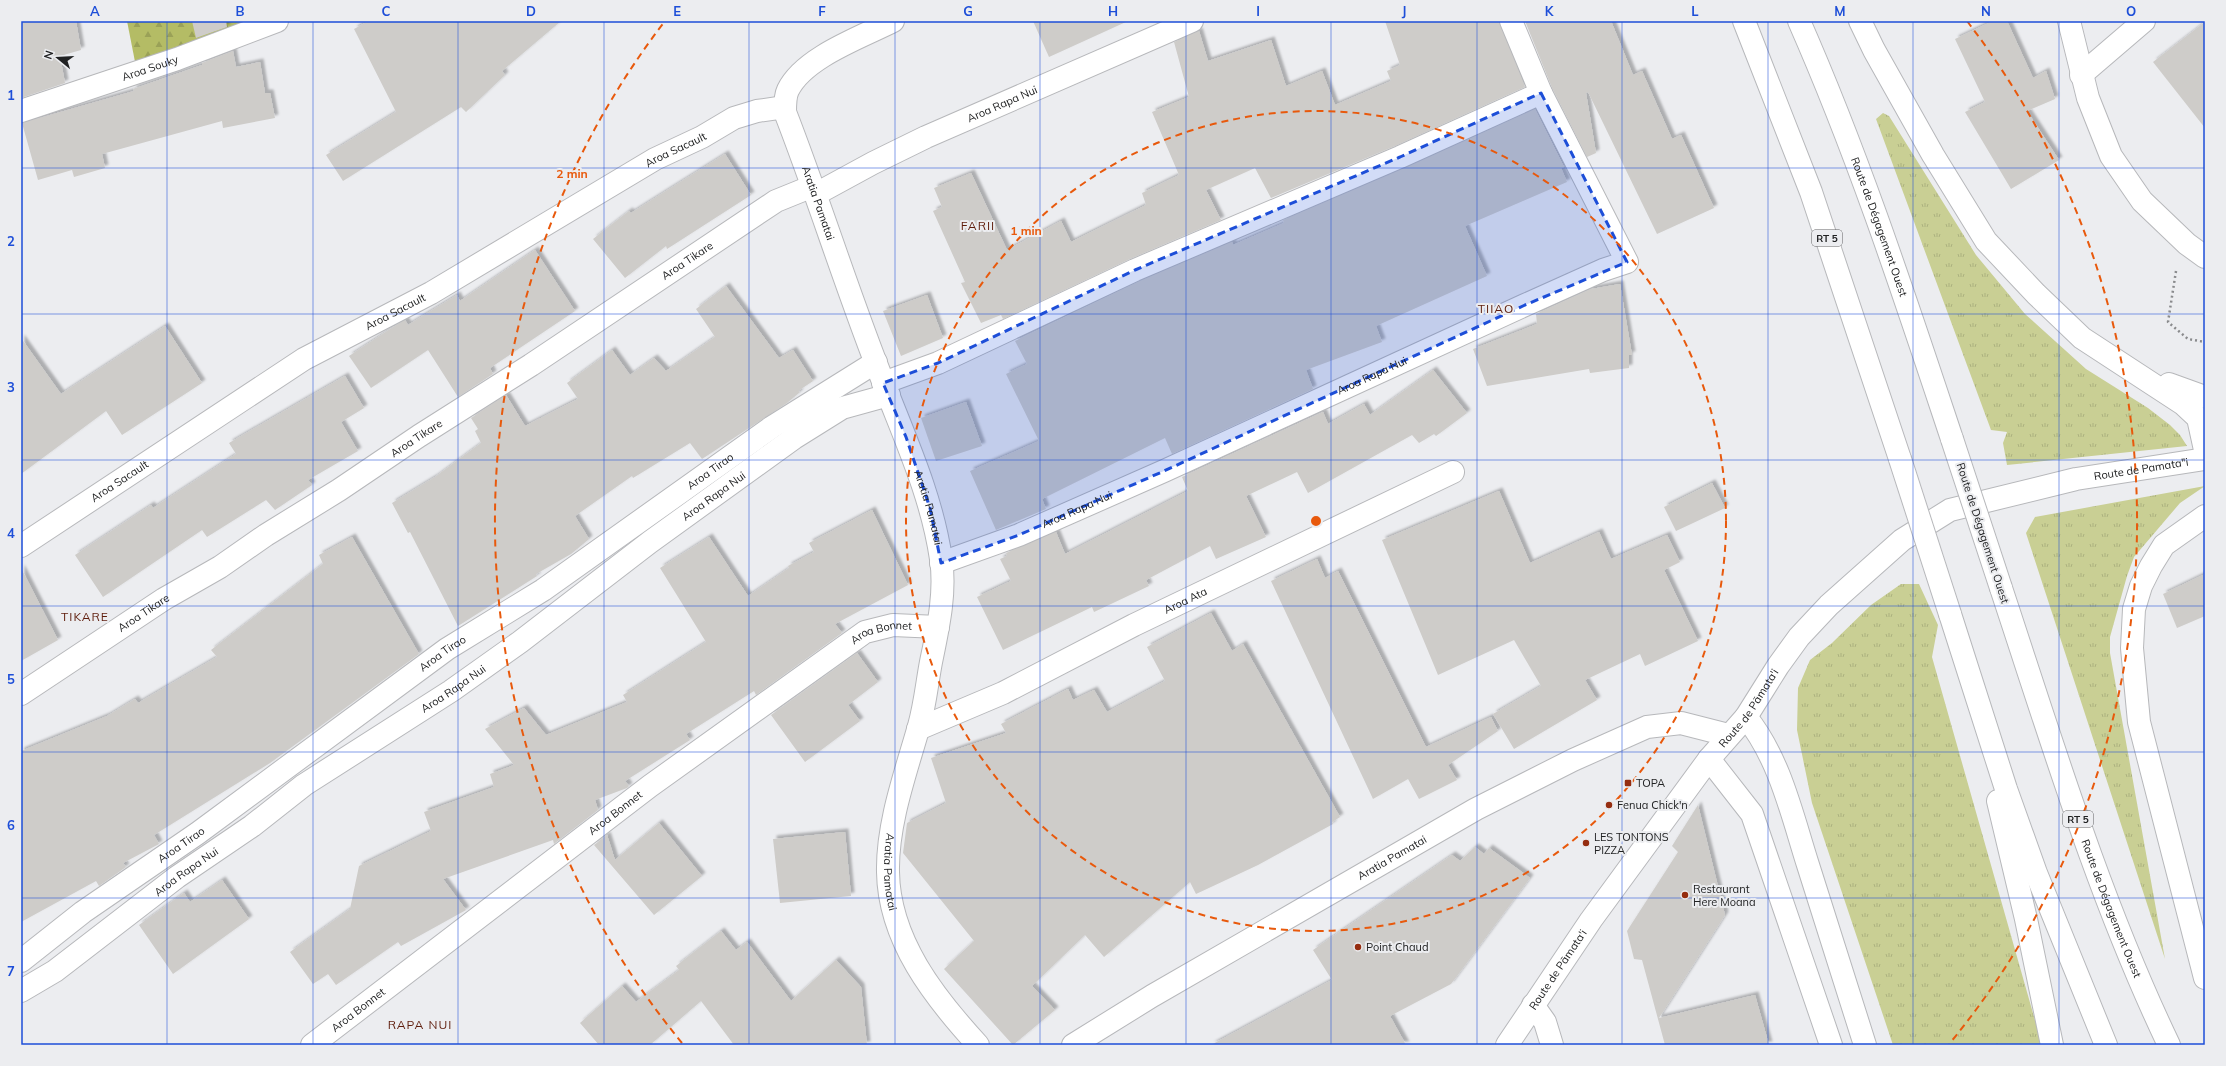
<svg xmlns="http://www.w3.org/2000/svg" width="2226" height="1066" viewBox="0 0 2226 1066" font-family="Mulish,sans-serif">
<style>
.grass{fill:url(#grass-tufts)}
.forest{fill:url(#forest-firs)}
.building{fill:#ceccc9;filter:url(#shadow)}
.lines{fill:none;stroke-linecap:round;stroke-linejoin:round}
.street-casing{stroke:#b7b8bb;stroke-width:24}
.secondary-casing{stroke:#b7b8bb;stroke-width:24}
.highway-casing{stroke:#b7b8bb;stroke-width:24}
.path{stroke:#898a8c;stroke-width:2.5;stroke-dasharray:2 3;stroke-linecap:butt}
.street{stroke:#fff;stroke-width:22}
.secondary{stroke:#fff;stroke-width:22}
.highway{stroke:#fff;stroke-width:22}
.highway-bridge-casing{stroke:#b7b8bb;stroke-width:24;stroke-linecap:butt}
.highway-bridge{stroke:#fff;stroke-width:22}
.marked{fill:#1d4ed8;fill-opacity:0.2;stroke:#1d4ed8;stroke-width:3;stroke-dasharray:8 5;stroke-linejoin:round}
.grid{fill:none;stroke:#1d4ed8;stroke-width:1;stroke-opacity:0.55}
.ring{fill:none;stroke:#e8590c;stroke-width:2;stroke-dasharray:7 5}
.poi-dot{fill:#952d10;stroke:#ecedf0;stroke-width:1.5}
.labels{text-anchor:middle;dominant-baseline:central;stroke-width:4;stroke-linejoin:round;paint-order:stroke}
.shield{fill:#ecedf0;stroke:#5e5f60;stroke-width:1}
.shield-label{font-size:10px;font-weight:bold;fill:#212223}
.street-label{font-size:11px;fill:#212223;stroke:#ecedf0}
.poi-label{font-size:11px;fill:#212223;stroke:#ecedf0;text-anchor:start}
.neighbourhood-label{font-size:12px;letter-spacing:1px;fill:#5e1c0b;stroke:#ecedf0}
.centre{fill:#e8590c;stroke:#ecedf0;stroke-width:2}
.ring-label{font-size:12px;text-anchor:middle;font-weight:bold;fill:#e8590c;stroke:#ecedf0;stroke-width:4;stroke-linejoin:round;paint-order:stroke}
.neatline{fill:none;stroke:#1d4ed8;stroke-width:1.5}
.grid-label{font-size:13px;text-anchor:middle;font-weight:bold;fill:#1d4ed8}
</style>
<defs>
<pattern id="grass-tufts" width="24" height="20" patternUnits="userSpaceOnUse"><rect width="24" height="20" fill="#c9cf94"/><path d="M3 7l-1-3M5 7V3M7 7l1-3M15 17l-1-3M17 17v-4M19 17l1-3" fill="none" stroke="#acb17f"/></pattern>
<pattern id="forest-firs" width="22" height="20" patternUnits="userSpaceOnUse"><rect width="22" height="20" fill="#b4bc65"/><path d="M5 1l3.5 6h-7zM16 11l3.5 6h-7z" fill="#9aa157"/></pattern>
<filter id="shadow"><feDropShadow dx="3.5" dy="-3.5" stdDeviation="1" flood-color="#0004"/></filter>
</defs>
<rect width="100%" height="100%" fill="#ecedf0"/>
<g class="grass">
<path d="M1883,113L1889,116L1976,255L2025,314L2086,369L2148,408L2170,425L2180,435L2187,446L2007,465L2003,443L2007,432L1991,430L1876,119Z"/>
<path d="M2205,486L2180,503L2134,557L2127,576L2110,637V653L2165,959L2026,533L2035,517Z"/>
<path d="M1901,584H1919L1938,625L1932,657L2042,1045H1893L1812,803L1797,730L1798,688L1810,660L1832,643L1871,605Z"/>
</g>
<path class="forest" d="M127,21H286L138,77Z"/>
<g class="building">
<path d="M21,21H76L81,50L60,56L65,83L21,98Z"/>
<path d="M192,21H226L227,27L196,38Z"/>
<path d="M369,21H561L502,71L505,75L466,112L461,107L343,181L326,155L396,112L354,29Z"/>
<path d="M1033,21H1128L1049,57Z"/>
<path d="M1385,21H1499L1525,87L1395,146L1271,198L1255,168L1206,190L1221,220L1130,259L1003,319L1001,315L981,323L961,283L965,282L933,211L942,207L934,188L971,173L1007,250L1061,221L1071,242L1146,205L1142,193L1179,175L1152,112L1189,97L1174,42L1199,31L1208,61L1271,40L1286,86L1322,71L1335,105L1391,81L1387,71L1400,65Z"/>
<path d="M1525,21H1611L1633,75L1642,71L1672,139L1681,135L1714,208L1657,234L1588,92L1586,93L1596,153L1587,157L1552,88Z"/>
<path d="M1993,21H2007L2033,78L2046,71L2055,99L2027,111L2059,160L2011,189L1965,112L1985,102L1955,39Z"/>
<path d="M2205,22V128L2153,62Z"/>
<path d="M233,51L236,67L260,62L265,93H270L275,118L223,128L222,121L102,154L105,168L74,177L72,170L38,180L22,123L134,91L133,89L202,65V63Z"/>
<path d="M1535,109L1564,167L1561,168L1567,182L1465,226L1487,276L1376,326L1382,342L1306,370L1313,389L1172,454L1165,438L1042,499L1046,509L996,530L970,471L1039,441L1006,374L1027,364L1015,341L1140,281L1232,242L1233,245L1284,223L1283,220L1405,168Z"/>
<path d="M725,154L751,195L667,249L666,246L625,278L593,239L629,211L631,213Z"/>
<path d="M535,250L575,311L490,368L493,374L458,397L428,350L371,388L349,356L398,324L405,320L408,325L457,295L460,301Z"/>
<path d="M1620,284L1632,355H1629V368L1590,373L1589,369L1487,386L1473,349L1537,324L1536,314L1591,289Z"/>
<path d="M726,286L779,358L793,350L813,381L798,391L800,392L787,403L702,459L690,443L633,478L632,476L575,516L589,539L571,554L536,574L537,576L458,626L410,532L408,533L392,503L435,477L481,443L475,431L478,429L471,418L506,395L525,426L578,399L567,383L612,350L630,375L654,358L666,371L715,337L696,309Z"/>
<path d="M927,295L943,338L901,356L883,311Z"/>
<path d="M165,326L202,383L122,435L106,411L21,474V338L61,394Z"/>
<path d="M1433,370L1467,413L1436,436L1434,434L1419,443L1412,435L1308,493L1297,472L1246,496L1266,537L1216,559L1210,546L1146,580L1149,586L1094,612L1092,607L1003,650L977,597L1011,581L1000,559L1007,556L1006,553L1056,532L1065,554L1188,491L1182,477L1323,412L1328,424L1364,404L1370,415Z"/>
<path d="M345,376L364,408L341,422L358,451L308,480L312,485L275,510L266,500L207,537L202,530L103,597L75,555L151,505L153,508L236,454L229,443Z"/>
<path d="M966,402L982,446L936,461L921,418Z"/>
<path d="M1712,483L1725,508L1676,531L1664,507Z"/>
<path d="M1499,491L1530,563L1599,532L1611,559L1667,535L1680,562L1664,570L1698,641L1645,666L1640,654L1585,680L1597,700L1514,749L1493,714L1541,686L1514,640L1438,675L1382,540Z"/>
<path d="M872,510L908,585L835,624L842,633L756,695L754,691L686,734L690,740L625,781L629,786L627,788L595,800L598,810L554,844L553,840L443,879L466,910L401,946L398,942L336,985L328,974L313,984L290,952L350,909L359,866L431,831L424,812L494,787L490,774L514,765L485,729L524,708L546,735L627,702L623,695L706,642L660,568L709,537L748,596L789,568L788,566L814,552L809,543Z"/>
<path d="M352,537L419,654L270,763L154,835L159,844L123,863L126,867L99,886L96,881L21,922V751L107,716L135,699L138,703L217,657L211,650L323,564L319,555Z"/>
<path d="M1317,559L1325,578L1338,571L1426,747L1491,717L1498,731L1448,765L1457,780L1419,799L1408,779L1373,799L1271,581Z"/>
<path d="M21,568L58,640L21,661Z"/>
<path d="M2205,574V616L2177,628L2163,594Z"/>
<path d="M1211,613L1232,651L1243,644L1340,817L1332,822L1333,824L1258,865L1196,894L1190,882L1104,957L1085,935L1032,986L1055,1010L1013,1045L944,969L974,941L903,853L907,823L946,803L931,758L1006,733L1001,724L1068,689L1073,700L1094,690L1107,712L1165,681L1147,647Z"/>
<path d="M857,653L878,682L848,705L860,721L805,762L771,715Z"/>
<path d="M1698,805L1725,915L1659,1018L1755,995L1769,1045H1665L1642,960L1634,959L1627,931L1678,852L1672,846Z"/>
<path d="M659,823L702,876L654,915L594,845L607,835L615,860Z"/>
<path d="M845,832L851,896L780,903L773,839Z"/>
<path d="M1475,847L1484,854L1489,848L1530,878L1451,984L1390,1016L1406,1045H1211L1332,980L1313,950L1452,855L1460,861Z"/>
<path d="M222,880L249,919L173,974L139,925L184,893L190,902Z"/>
<path d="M721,931L736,950L747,942L791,1001L836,960L861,987L867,1045H734L701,1001L650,1045H599L580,1023L622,986L636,1002L679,970L676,966Z"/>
</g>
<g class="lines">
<g class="street-casing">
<g id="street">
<path d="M2081,75L2144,21"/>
<path id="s1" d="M816,194L873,163L926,137L1192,21"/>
<path d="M883,383L938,363L1135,270L1400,157L1541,93"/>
<path id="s2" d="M21,546L304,359L431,293L655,159L702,137L734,118L757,111L785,107"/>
<path id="s3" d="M941,563L1019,535L1164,471L1525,305L1603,270L1627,262L1541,93L1511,21"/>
<path id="s4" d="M21,694L164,599L220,567L266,535L339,490L419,436L531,365L776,201L813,186"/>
<path id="s5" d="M918,729L1003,693L1134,625L1453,472"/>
<path id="s6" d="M21,961L83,912L198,833L447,649L543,590L772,427L876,362"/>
<path id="s7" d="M21,991L55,971L177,877L252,826L304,785L451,691L520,642L650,542L794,438L842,408L889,395"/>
<path d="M1533,1005L1545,1022L1552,1045"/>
<path id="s8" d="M312,1045L650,786L865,632L893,625L938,627"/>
</g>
</g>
<g class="secondary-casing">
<g id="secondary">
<path id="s9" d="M893,21C862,37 804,57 788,90C785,96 785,105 785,112C820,202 848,294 884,384C906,441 932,497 941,559C946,593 938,628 931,662C927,683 925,705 919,726C906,772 887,823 888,872C889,940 934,997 978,1045"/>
<path d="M2069,21L2088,98L2111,156L2142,201L2187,244L2205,257"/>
<path id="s10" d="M21,111L177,59L277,21"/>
<path id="s11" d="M1073,1045L1152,996L1476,809L1573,760L1647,727L1681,723L1728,735"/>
<path id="s12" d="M1507,1045L1591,920L1709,759L1746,717L1778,666L1799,637L1829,605L1902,540L1950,510L2076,479L2205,459"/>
</g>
</g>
<g class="highway-casing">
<g id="highway">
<path d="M1744,21L1811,192L1900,459"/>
<path id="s13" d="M1799,21C1859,157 1905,298 1952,439"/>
<path d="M1860,21L1874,50L1933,155L1986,241L2036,294L2082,338L2183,404L2198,418L2205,450"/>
<path d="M2169,384L2205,397"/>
<path d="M2205,516L2164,545L2151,566L2141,586L2134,609L2132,648L2139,722L2205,978"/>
<path id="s14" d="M2001,588C2052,742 2099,899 2169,1045"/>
<path d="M1950,614L2006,789L2036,873L2106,1045"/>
<path d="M1746,717C1780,759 1792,815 1808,865C1827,925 1846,985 1865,1045"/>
<path d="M1709,759L1752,814L1831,1045"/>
<path d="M1998,801L2026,919L2052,1045"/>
</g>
</g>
<path class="path" d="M2176,271L2168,322L2188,339L2205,342"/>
<use href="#street" class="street"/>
<use href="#secondary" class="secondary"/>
<use href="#highway" class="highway"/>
<g class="highway-bridge-casing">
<g id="highway-bridge">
<path d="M1952,439L2001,588"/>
<path d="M1900,459L1950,614"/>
</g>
</g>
<use href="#highway-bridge" class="highway-bridge"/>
</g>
<path class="marked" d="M1541,93L1627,262L1525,305L1164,471L1019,535L941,563L930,508L906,437L883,383L938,363L1135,270L1400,157Z"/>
<path class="grid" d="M167,21V1045M313,21V1045M458,21V1045M604,21V1045M749,21V1045M895,21V1045M1040,21V1045M1186,21V1045M1331,21V1045M1477,21V1045M1622,21V1045M1768,21V1045M1913,21V1045M2059,21V1045M21,168H2205M21,314H2205M21,460H2205M21,606H2205M21,752H2205M21,898H2205"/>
<g class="ring">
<circle cx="1316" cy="521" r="410"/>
<path d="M682 1043A821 821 0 0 1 665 21M1967 21A821 821 0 0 1 1950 1043"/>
</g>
<g class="poi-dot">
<rect x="1624" y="779" width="8" height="8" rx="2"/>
<circle cx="1609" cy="805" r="4"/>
<circle cx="1586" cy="843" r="4"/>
<circle cx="1685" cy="895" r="4"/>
<circle cx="1358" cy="947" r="4"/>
</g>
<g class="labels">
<g class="shield">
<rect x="1812" y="230" width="30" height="16" rx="3"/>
<rect x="2063" y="811" width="30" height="16" rx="3"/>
</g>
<g class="shield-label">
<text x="1827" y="238">RT 5</text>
<text x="2078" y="819">RT 5</text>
</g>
<g class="street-label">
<text stroke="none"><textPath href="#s10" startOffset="136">Aroa Souky</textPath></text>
<text stroke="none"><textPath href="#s1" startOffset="207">Aroa Rapa Nui</textPath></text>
<text stroke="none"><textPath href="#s2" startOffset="766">Aroa Sacault</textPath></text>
<text stroke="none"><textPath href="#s9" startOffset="247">Aratia Pamatai</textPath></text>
<text stroke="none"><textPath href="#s13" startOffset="221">Route de Dégagement Ouest</textPath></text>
<text stroke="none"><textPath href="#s4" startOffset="795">Aroa Tikare</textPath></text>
<text stroke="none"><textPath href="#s2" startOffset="442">Aroa Sacault</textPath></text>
<text stroke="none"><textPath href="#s3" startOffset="470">Aroa Rapa Nui</textPath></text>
<text stroke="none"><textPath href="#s4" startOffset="471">Aroa Tikare</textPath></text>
<text stroke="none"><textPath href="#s12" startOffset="896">Route de Pamata"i</textPath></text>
<text stroke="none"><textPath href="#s6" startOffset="846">Aroa Tirao</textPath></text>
<text stroke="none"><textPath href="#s2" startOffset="118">Aroa Sacault</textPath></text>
<text stroke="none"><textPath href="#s7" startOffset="852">Aroa Rapa Nui</textPath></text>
<text stroke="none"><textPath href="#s9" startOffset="571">Aratia Pamatai</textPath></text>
<text stroke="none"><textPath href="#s3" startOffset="146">Aroa Rapa Nui</textPath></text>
<text transform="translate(1983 533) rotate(72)">Route de Dégagement Ouest</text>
<text stroke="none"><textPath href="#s5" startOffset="297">Aroa Ata</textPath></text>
<text stroke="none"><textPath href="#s4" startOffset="147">Aroa Tikare</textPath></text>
<text stroke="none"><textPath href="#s8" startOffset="706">Aroa Bonnet</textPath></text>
<text stroke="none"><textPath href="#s6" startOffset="522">Aroa Tirao</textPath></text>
<text stroke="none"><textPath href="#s7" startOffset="528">Aroa Rapa Nui</textPath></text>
<text stroke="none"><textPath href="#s12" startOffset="415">Route de Pāmata'i</textPath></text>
<text stroke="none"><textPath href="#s8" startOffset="382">Aroa Bonnet</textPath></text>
<text stroke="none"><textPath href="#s6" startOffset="198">Aroa Tirao</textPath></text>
<text stroke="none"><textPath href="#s11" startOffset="370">Aratia Pamatai</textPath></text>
<text stroke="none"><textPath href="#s7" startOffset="204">Aroa Rapa Nui</textPath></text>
<text stroke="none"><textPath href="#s9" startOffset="943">Aratia Pamatai</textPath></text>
<text stroke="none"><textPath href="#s14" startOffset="339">Route de Dégagement Ouest</textPath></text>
<text stroke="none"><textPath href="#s12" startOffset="91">Route de Pāmata'i</textPath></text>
<text stroke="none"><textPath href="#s8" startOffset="58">Aroa Bonnet</textPath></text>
</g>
<g class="poi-label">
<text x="1636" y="783">TOPA</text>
<text x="1617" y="805">Fenua Chick'n</text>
<text x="1594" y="837">LES TONTONS<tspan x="1594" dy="13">PIZZA</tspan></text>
<text x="1693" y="889">Restaurant<tspan x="1693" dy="13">Here Moana</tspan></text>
<text x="1366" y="947">Point Chaud</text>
</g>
<g class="neighbourhood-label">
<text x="978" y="225">FARII</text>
<text x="1496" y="308">TIIAO</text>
<text x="85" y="616">TIKARE</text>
<text x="420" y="1024">RAPA NUI</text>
</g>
</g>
<circle cx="1316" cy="521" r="6" class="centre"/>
<g class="ring-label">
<text x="572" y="178">2 min</text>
<text x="1026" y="235">1 min</text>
</g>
<rect width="2226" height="1066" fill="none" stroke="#ecedf0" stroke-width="44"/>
<g transform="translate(58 58) rotate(288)" stroke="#ecedf0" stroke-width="3" paint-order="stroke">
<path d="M0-3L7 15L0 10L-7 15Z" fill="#212223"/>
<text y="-6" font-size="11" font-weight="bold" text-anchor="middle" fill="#212223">N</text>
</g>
<rect x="22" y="22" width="2182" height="1022" class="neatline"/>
<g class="grid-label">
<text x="95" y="16">A</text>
<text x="240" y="16">B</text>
<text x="386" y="16">C</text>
<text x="531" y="16">D</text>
<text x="677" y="16">E</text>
<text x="822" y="16">F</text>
<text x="968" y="16">G</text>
<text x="1113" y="16">H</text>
<text x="1258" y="16">I</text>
<text x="1404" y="16">J</text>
<text x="1549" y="16">K</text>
<text x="1695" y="16">L</text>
<text x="1840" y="16">M</text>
<text x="1986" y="16">N</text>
<text x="2131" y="16">O</text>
<text x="11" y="100">1</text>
<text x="11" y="246">2</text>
<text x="11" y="392">3</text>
<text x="11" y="538">4</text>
<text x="11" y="684">5</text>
<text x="11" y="830">6</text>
<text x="11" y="976">7</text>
</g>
</svg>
